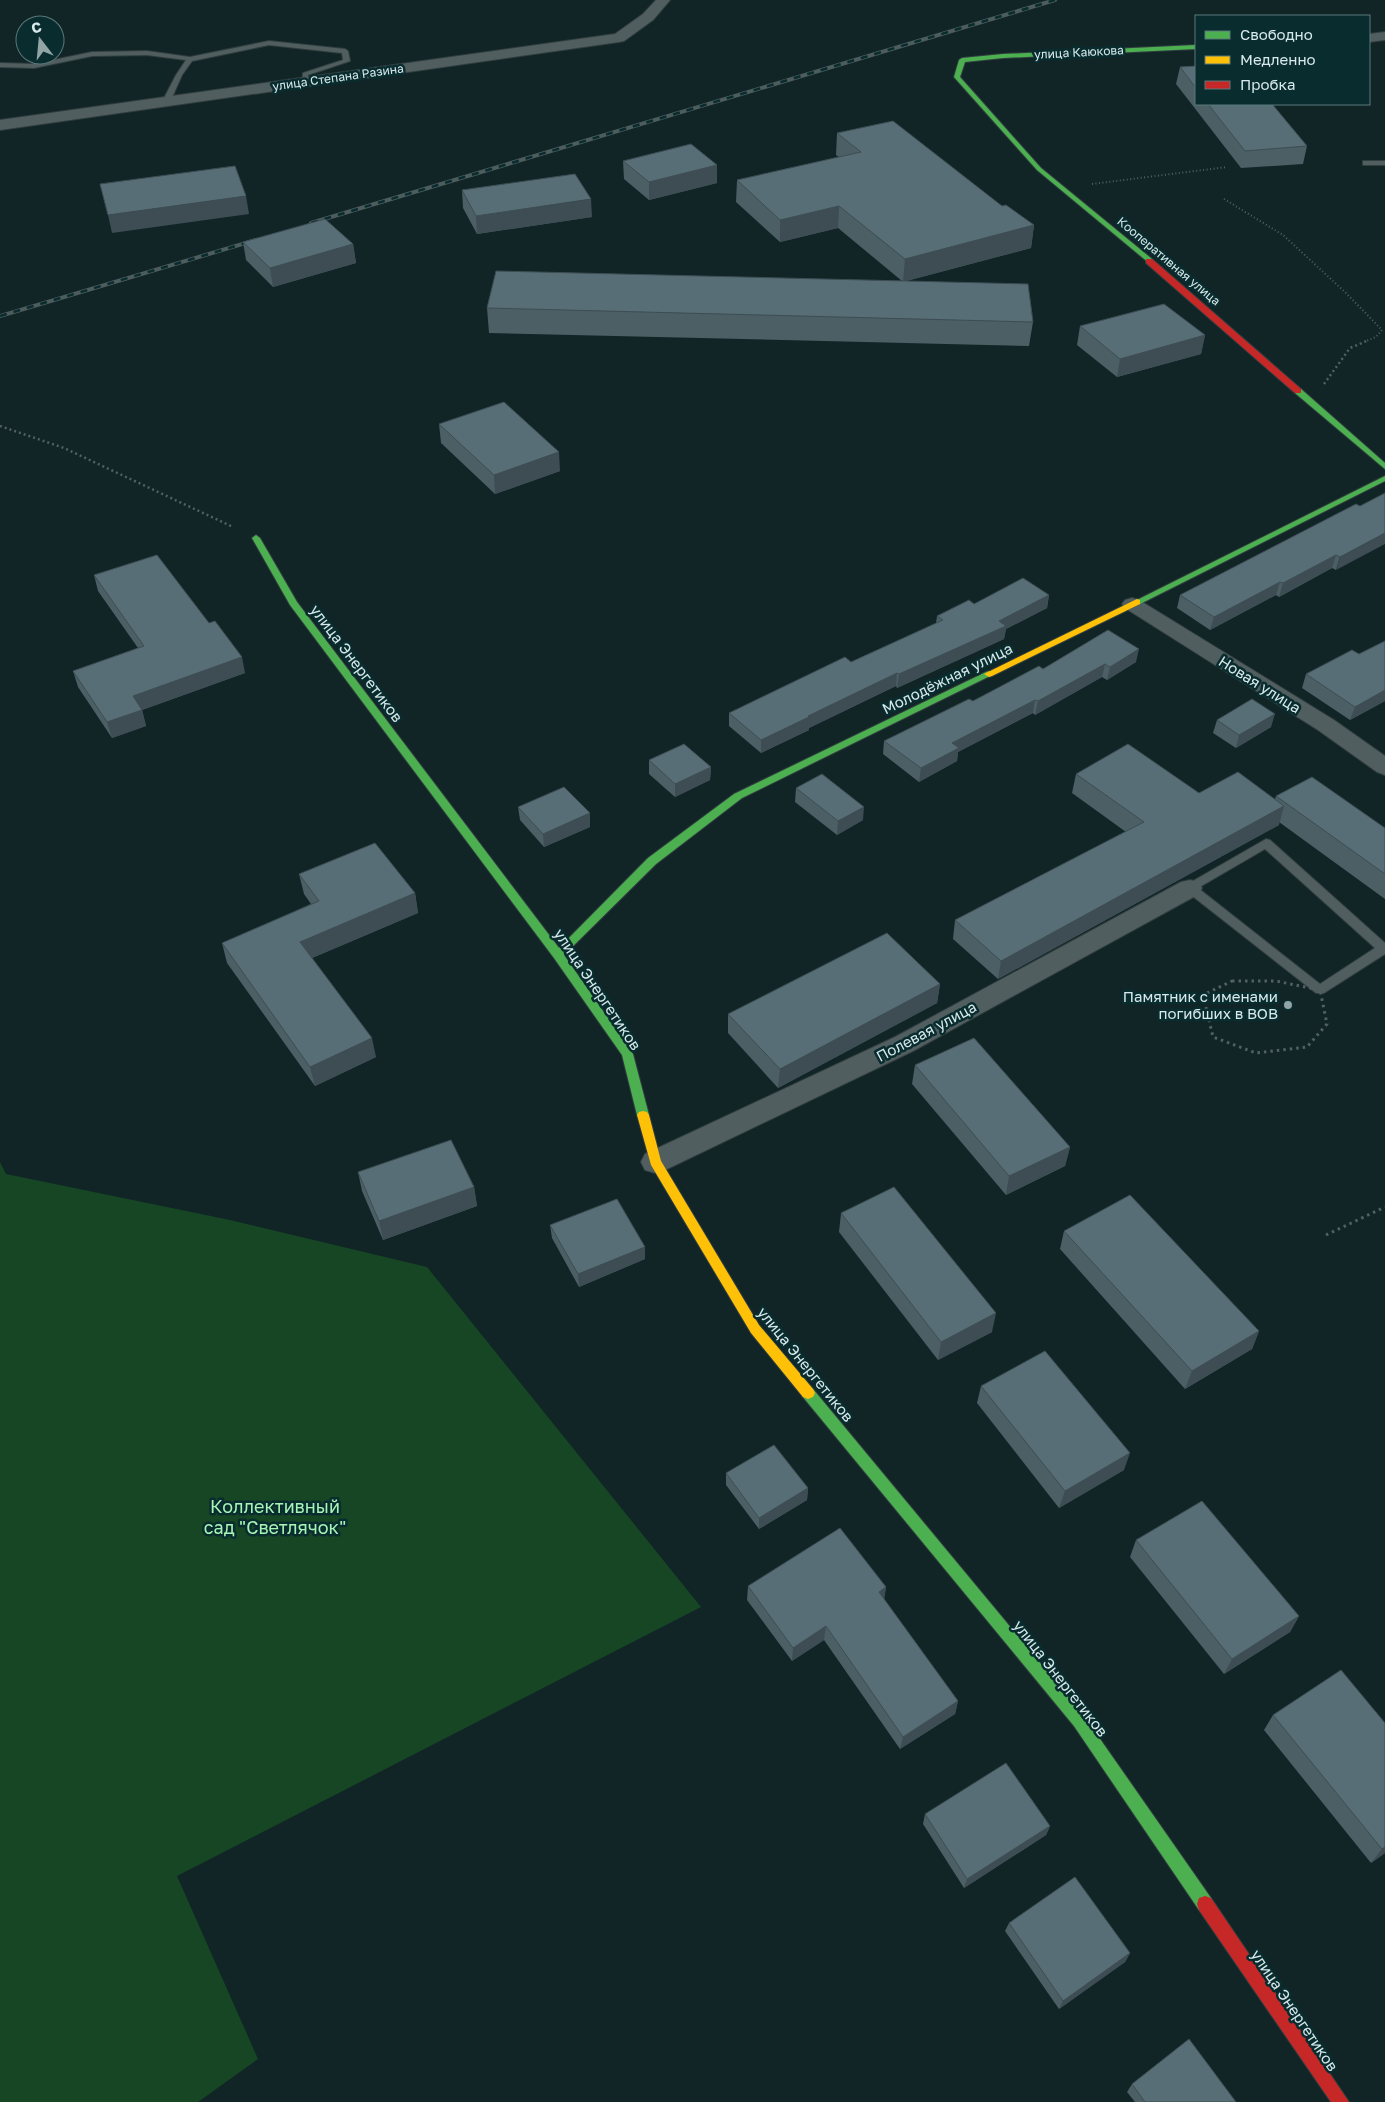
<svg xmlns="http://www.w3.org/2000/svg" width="1385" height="2102" viewBox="0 0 1385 2102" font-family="'Golos Text',sans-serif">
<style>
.green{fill:#164624}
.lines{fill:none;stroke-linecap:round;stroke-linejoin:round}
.lane-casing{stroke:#313e3f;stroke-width:2}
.street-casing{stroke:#313e3f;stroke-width:2}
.fast-casing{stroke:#313e3f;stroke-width:2}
.slow-casing{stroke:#313e3f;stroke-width:2}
.jam-casing{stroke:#313e3f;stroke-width:2}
.path-far2{stroke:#526061;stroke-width:2;stroke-dasharray:1 2.5;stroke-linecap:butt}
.path-far1{stroke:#526061;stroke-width:2.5;stroke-dasharray:2 3;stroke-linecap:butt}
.path{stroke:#526061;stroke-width:3;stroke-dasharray:2.5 4;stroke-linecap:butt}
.lane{fill:#515e5f;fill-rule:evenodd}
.street{fill:#515e5f;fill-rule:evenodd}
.fast{fill:#4caf50;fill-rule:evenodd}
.slow{fill:#ffc107;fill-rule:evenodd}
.jam{fill:#c62828;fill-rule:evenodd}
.rail-casing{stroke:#4d5c5d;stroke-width:4}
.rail{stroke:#092c2f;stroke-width:2.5;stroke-dasharray:7;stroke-linecap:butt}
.wall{fill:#4b5f65}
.shaded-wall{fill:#3d4d53}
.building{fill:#576e76;stroke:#3d4d53}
.poi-dot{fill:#92a4a6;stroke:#092c2f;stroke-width:2}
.labels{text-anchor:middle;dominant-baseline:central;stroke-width:5;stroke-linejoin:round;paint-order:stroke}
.far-street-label{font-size:12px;fill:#d7e9eb;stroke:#092c2f}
.street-label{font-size:15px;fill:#d7e9eb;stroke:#092c2f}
.poi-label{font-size:15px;fill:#d7e9eb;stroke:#092c2f;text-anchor:end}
.near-park-label{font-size:18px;fill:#a7f5b4;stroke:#092c2f}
</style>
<rect width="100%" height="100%" fill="#112527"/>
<path class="green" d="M0,1162L6,1174L230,1220L427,1267L701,1607L177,1876L258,2059L198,2102H0Z"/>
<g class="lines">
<g class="lane-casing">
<g id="lane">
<path d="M269,41L345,49L348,51L350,61L308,75V82L305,84L302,82L303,73L343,60L342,53L269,45L192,61L182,75L170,102L166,104L162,102L176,75L186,60L147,55L92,56L34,68L0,67V63L34,64L92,52L147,51L190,57Z"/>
<rect x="1363" y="161" width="22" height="4"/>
<path d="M1266,839L1270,840L1385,943V954L1324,993H1316L1186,891L1184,888L1186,885ZM1265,849L1375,948L1320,984L1198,888Z"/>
</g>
</g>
<g class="street-casing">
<g id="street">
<path d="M656,0H670L653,20L624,41L619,42L0,130V120L615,34L643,14Z"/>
<path d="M1385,32V40L1369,42V34Z"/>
<path d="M1132,598L1139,600L1334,720L1385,756V775L1377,772L1318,730L1125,608L1122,604L1125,600Z"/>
<path d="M1190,880L1199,882L1202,888L1199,894L913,1051L665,1170L655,1173L645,1170L641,1162L645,1154L895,1037L1181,882Z"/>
</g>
</g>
<g class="fast-casing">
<g id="fast">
<path d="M1196,45V49L1003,58L965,62L960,77L1041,168L1152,259V263H1149L1037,170L954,77L959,60L962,58L1003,54Z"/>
<path d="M1295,389H1301L1385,463V469L1295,393Z"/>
<path d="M1385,476V481L1140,604H1134L1133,602Z"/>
<path d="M256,535L260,538L297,602L559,948L648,858L734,794L986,672L989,671L994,674L742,798L656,864L564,955L633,1054L649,1115L647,1118H639L637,1115L622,1055L554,958L290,605L252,538Z"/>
<path d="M808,1387L813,1389L1084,1716L1211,1898L1213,1904L1211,1910L1205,1912L1199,1910L1074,1726L803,1397L801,1393L803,1389Z"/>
</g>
</g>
<g class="slow-casing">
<g id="slow">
<path d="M1137,599L1140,600V604L992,676L989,677L984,674Z"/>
<path d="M643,1111L647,1112L649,1115L661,1161L759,1325L813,1389L815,1393L813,1397L808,1399L803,1397L751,1333L651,1165L637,1115L639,1112Z"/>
</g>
</g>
<g class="jam-casing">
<g id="jam">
<path d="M1146,259H1152L1301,389V393H1295L1146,263Z"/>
<path d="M1205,1896L1211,1898L1349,2102H1331L1199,1910L1197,1904L1199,1898Z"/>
</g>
</g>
<g class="path-far2">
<path d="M1092,184L1227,167"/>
<path d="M1224,199L1283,235L1346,293L1382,330L1376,337L1366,341"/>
</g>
<g class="path-far1">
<path d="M1324,384L1350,348L1369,340"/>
<path d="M0,426L64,448L233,527"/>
</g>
<g class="path">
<path d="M1232,981H1276L1320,990L1327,1024L1307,1047L1256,1053L1213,1037L1203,995Z"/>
<path d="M1326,1235L1385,1207"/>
</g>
<use href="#lane" class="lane"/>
<use href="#street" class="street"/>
<use href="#fast" class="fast"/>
<use href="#slow" class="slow"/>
<use href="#jam" class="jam"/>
<g class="rail-casing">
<g id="rail">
<path d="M311,223L1055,0"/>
<path d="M0,316L256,240"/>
</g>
</g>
<use href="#rail" class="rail"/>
</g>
<g class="wall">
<path d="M1196,66V104H1272L1307,146L1303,164L1241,168L1176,84L1180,67Z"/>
<path d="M837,133L1002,206L1034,225L1031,248L906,281L1033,322L1029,346L489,333L487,308L902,281L838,228L780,242L736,202L737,180L839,157L836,155Z"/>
<path d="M623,161L717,165V183L649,200L624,179Z"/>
<path d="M462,190L592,217L477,234L463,208Z"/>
<path d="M243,242L353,244L356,263L273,287L246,260Z"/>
<path d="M1080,326L1205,335L1201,354L1117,377L1077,345Z"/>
<path d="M439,424L560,471L495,494L441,443Z"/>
<path d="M1356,504L1336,570L1332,568L1279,597L1276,595L1210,630L1177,608L1180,595Z"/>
<path d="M94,575L245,673L142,710L146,726L112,738L78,687L73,671L138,648L98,591Z"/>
<path d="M1049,595L1047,608L1006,629L1004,639L897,688L896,686L809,728V730L761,753L729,726V713L851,662L936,623L937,616L974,604Z"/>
<path d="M1108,630L1136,662L1107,680L1102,677L1035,715L1033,713L958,752L957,761L919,782L883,754L884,741L973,701L1043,669Z"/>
<path d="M1385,641V701L1350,720L1302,688L1306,674L1359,654Z"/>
<path d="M1217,720L1271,727L1236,748L1213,733Z"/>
<path d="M649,760L711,767L710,780L675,797L649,774Z"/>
<path d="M1076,774L1199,793L1275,799L1276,796L1385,828V899L1279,822V825L998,979L953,939L955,920L1126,832L1072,793Z"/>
<path d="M796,788L863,820L837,835L795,802Z"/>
<path d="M518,807L590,827L544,847L520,820Z"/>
<path d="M299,874L415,893L418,913L312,958L376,1057L315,1086L227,963L222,943L311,904L304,894Z"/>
<path d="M940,984L937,1003L778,1088L728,1033V1014Z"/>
<path d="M915,1065L1070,1147L1065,1166L1006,1195L912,1084Z"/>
<path d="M358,1172L474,1187L477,1206L383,1240L362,1191Z"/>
<path d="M841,1213L992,1332L938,1360L839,1232Z"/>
<path d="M550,1225L645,1259L579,1287L552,1238Z"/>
<path d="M1064,1231L1259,1331L1252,1349L1185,1389L1060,1249Z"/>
<path d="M981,1386L1124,1470L1059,1508L977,1403Z"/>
<path d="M726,1473L808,1488L807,1500L759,1529L726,1485Z"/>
<path d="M1136,1540L1299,1616L1290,1632L1224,1674L1130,1557Z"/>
<path d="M748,1586L886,1587L884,1599L958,1701L955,1714L900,1749L824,1640L792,1661L747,1600Z"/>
<path d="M1273,1715L1385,1723V1853L1371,1863L1264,1730Z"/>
<path d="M925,1814L1050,1826L1046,1835L964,1888L923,1824Z"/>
<path d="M1009,1923L1130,1953L1125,1962L1059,2009L1005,1931Z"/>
<path d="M1132,2084L1236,2102H1135L1127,2092Z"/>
</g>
<g class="shaded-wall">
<path d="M717,165V183L649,200V182Z"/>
<path d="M246,196L249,214L112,233L108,215Z"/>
<path d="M591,199L592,217L477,234L476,216Z"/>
<path d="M839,206L838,228L780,242V220Z"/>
<path d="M1034,225L1031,248L903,282L905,259Z"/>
<path d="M353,244L356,263L273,287L270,268Z"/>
<path d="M1205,335L1201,354L1117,377L1120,359Z"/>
<path d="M559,452L560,471L495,494L494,475Z"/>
<path d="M1385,533V544L1336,570L1340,557Z"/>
<path d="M1336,555L1332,568L1279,597L1283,583Z"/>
<path d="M1280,582L1276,595L1210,630L1214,617Z"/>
<path d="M1049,595L1047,608L1006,629L1004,639L897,688L899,674Z"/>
<path d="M1139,649L1136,662L1107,680L1110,667Z"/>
<path d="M242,657L245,673L142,710L146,726L112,738L107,722L133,696Z"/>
<path d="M1105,664L1102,677L1035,715L1038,701Z"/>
<path d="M897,673L896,686L809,728V730L761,753V740L808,716Z"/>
<path d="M1385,690V701L1350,720L1355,707Z"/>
<path d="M1035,700L1033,713L958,752L957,761L919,782L921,768L952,743Z"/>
<path d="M1275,714L1271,727L1236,748L1239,735Z"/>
<path d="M711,767L710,780L675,797V784Z"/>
<path d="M1284,806L1279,825L998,979L1001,961Z"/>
<path d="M864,807L863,820L837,835L838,821Z"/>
<path d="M590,813V827L544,847L543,834Z"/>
<path d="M415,893L418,913L305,961L300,942Z"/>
<path d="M940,984L937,1003L778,1088L780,1069Z"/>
<path d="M372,1038L376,1057L315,1086L310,1067Z"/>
<path d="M1070,1147L1065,1166L1006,1195L1009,1176Z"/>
<path d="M474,1187L477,1206L383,1240L379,1221Z"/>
<path d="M645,1247V1259L579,1287L578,1274Z"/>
<path d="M996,1313L992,1332L938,1360L941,1342Z"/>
<path d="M1259,1331L1252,1349L1185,1389L1192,1371Z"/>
<path d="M1130,1453L1124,1470L1059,1508L1065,1491Z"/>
<path d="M808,1488L807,1500L759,1529V1518Z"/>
<path d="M886,1587L884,1601L879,1592Z"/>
<path d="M1299,1616L1290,1632L1224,1674L1232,1659Z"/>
<path d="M826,1626L824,1640L792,1661L793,1648Z"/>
<path d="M958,1701L955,1714L900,1749L903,1737Z"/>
<path d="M1050,1826L1046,1835L964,1888L967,1879Z"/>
<path d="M1385,1847V1853L1371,1863L1382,1849Z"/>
<path d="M1130,1953L1125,1962L1059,2009L1063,2001Z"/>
</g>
<g class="building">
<path d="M1196,66V88L1180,67Z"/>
<path d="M1208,104H1272L1307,146L1245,151Z"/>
<path d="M893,121L1002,206L1006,205L1034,225L905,259L839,206L780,220L737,180L861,152L837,133Z"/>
<path d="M691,144L717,165L649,182L623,161Z"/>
<path d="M235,166L246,196L108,215L100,184Z"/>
<path d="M575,174L591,199L476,216L462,190Z"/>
<path d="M325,219L353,244L270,268L243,242Z"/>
<path d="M496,271L1028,284L1033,322L487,308Z"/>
<path d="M1164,304L1205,335L1120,359L1080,326Z"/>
<path d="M504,402L559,452L494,475L439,424Z"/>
<path d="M1385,493V533L1340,557L1336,555L1283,583L1280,582L1214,617L1180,595L1356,504L1360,506Z"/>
<path d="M157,555L209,623L215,621L242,657L133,696L142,710L107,722L73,671L144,646L94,575Z"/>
<path d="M1023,578L1049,595L999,621L1006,626L899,674L897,673L808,716L809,717L761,740L729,713L845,657L851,662L943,620L937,616L969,600L974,604Z"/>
<path d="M1108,630L1139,649L1110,667L1105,664L1038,701L1035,700L952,743L959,748L921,768L884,741L969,699L973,701L1039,666L1043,669Z"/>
<path d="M1385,641V690L1355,707L1306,674L1352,650L1359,654Z"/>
<path d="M1252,699L1275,714L1239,735L1217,720Z"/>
<path d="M684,744L711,767L675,784L649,760Z"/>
<path d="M1128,744L1199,793L1238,772L1284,806L1001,961L955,920L1144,822L1076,774Z"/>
<path d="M822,774L864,807L838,821L796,788Z"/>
<path d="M1312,777L1385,828V874L1276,796Z"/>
<path d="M564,787L590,813L543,834L518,807Z"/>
<path d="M375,843L415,893L300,942L372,1038L310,1067L222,943L319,901L299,874Z"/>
<path d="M887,933L940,984L780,1069L728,1014Z"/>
<path d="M974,1038L1070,1147L1009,1176L915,1065Z"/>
<path d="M451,1140L474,1187L379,1221L358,1172Z"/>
<path d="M894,1187L996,1313L941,1342L841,1213Z"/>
<path d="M1130,1195L1259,1331L1192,1371L1064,1231Z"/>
<path d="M617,1199L645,1247L578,1274L550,1225Z"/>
<path d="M1045,1351L1130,1453L1065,1491L981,1386Z"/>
<path d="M774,1445L808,1488L759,1518L726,1473Z"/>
<path d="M1202,1501L1299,1616L1232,1659L1136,1540Z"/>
<path d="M840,1528L886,1587L879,1592L958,1701L903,1737L826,1626L793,1648L748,1586Z"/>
<path d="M1341,1670L1385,1723V1847L1382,1849L1273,1715Z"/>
<path d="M1006,1763L1050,1826L967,1879L925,1814Z"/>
<path d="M1075,1877L1130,1953L1063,2001L1009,1923Z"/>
<path d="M1189,2039L1236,2102H1145L1132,2084Z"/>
</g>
<circle class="poi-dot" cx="1288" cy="1005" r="5"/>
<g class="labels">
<g class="far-street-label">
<text transform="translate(1079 52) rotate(-3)">улица Каюкова</text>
<text transform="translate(338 77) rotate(-8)">улица Степана Разина</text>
<text transform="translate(1169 261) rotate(40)">Кооперативная улица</text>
</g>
<g class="street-label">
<text transform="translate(357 663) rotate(53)">улица Энергетиков</text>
<text transform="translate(947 678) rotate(-26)">Молодёжная улица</text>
<text transform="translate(1260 684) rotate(32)">Новая улица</text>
<text transform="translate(598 989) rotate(56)">улица Энергетиков</text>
<text transform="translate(926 1031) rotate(-28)">Полевая улица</text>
<text transform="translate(806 1364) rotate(51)">улица Энергетиков</text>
<text transform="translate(1061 1678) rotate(52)">улица Энергетиков</text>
<text transform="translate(1295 2010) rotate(56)">улица Энергетиков</text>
</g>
<g class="poi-label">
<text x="1278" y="996">Памятник с именами<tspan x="1278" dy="17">погибших в ВОВ</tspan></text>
</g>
<g class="near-park-label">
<text x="275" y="1506">Коллективный<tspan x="275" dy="21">сад "Светлячок"</tspan></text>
</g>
</g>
<rect x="1195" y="15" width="175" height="90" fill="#092c2f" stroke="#5b787a"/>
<rect x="1205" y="31" width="25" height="8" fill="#4caf50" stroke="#5b787a"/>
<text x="1240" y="40" font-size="15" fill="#d7e9eb">Свободно</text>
<rect x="1205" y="56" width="25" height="8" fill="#ffc107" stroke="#5b787a"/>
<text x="1240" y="65" font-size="15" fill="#d7e9eb">Медленно</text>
<rect x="1205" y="81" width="25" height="8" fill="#c62828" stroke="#5b787a"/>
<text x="1240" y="90" font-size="15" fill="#d7e9eb">Пробка</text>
<g transform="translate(40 40) rotate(344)"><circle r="24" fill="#092c2f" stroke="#5b787a"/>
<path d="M0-4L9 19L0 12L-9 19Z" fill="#92a4a6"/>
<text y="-8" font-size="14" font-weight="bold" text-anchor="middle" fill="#d7e9eb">С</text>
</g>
</svg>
